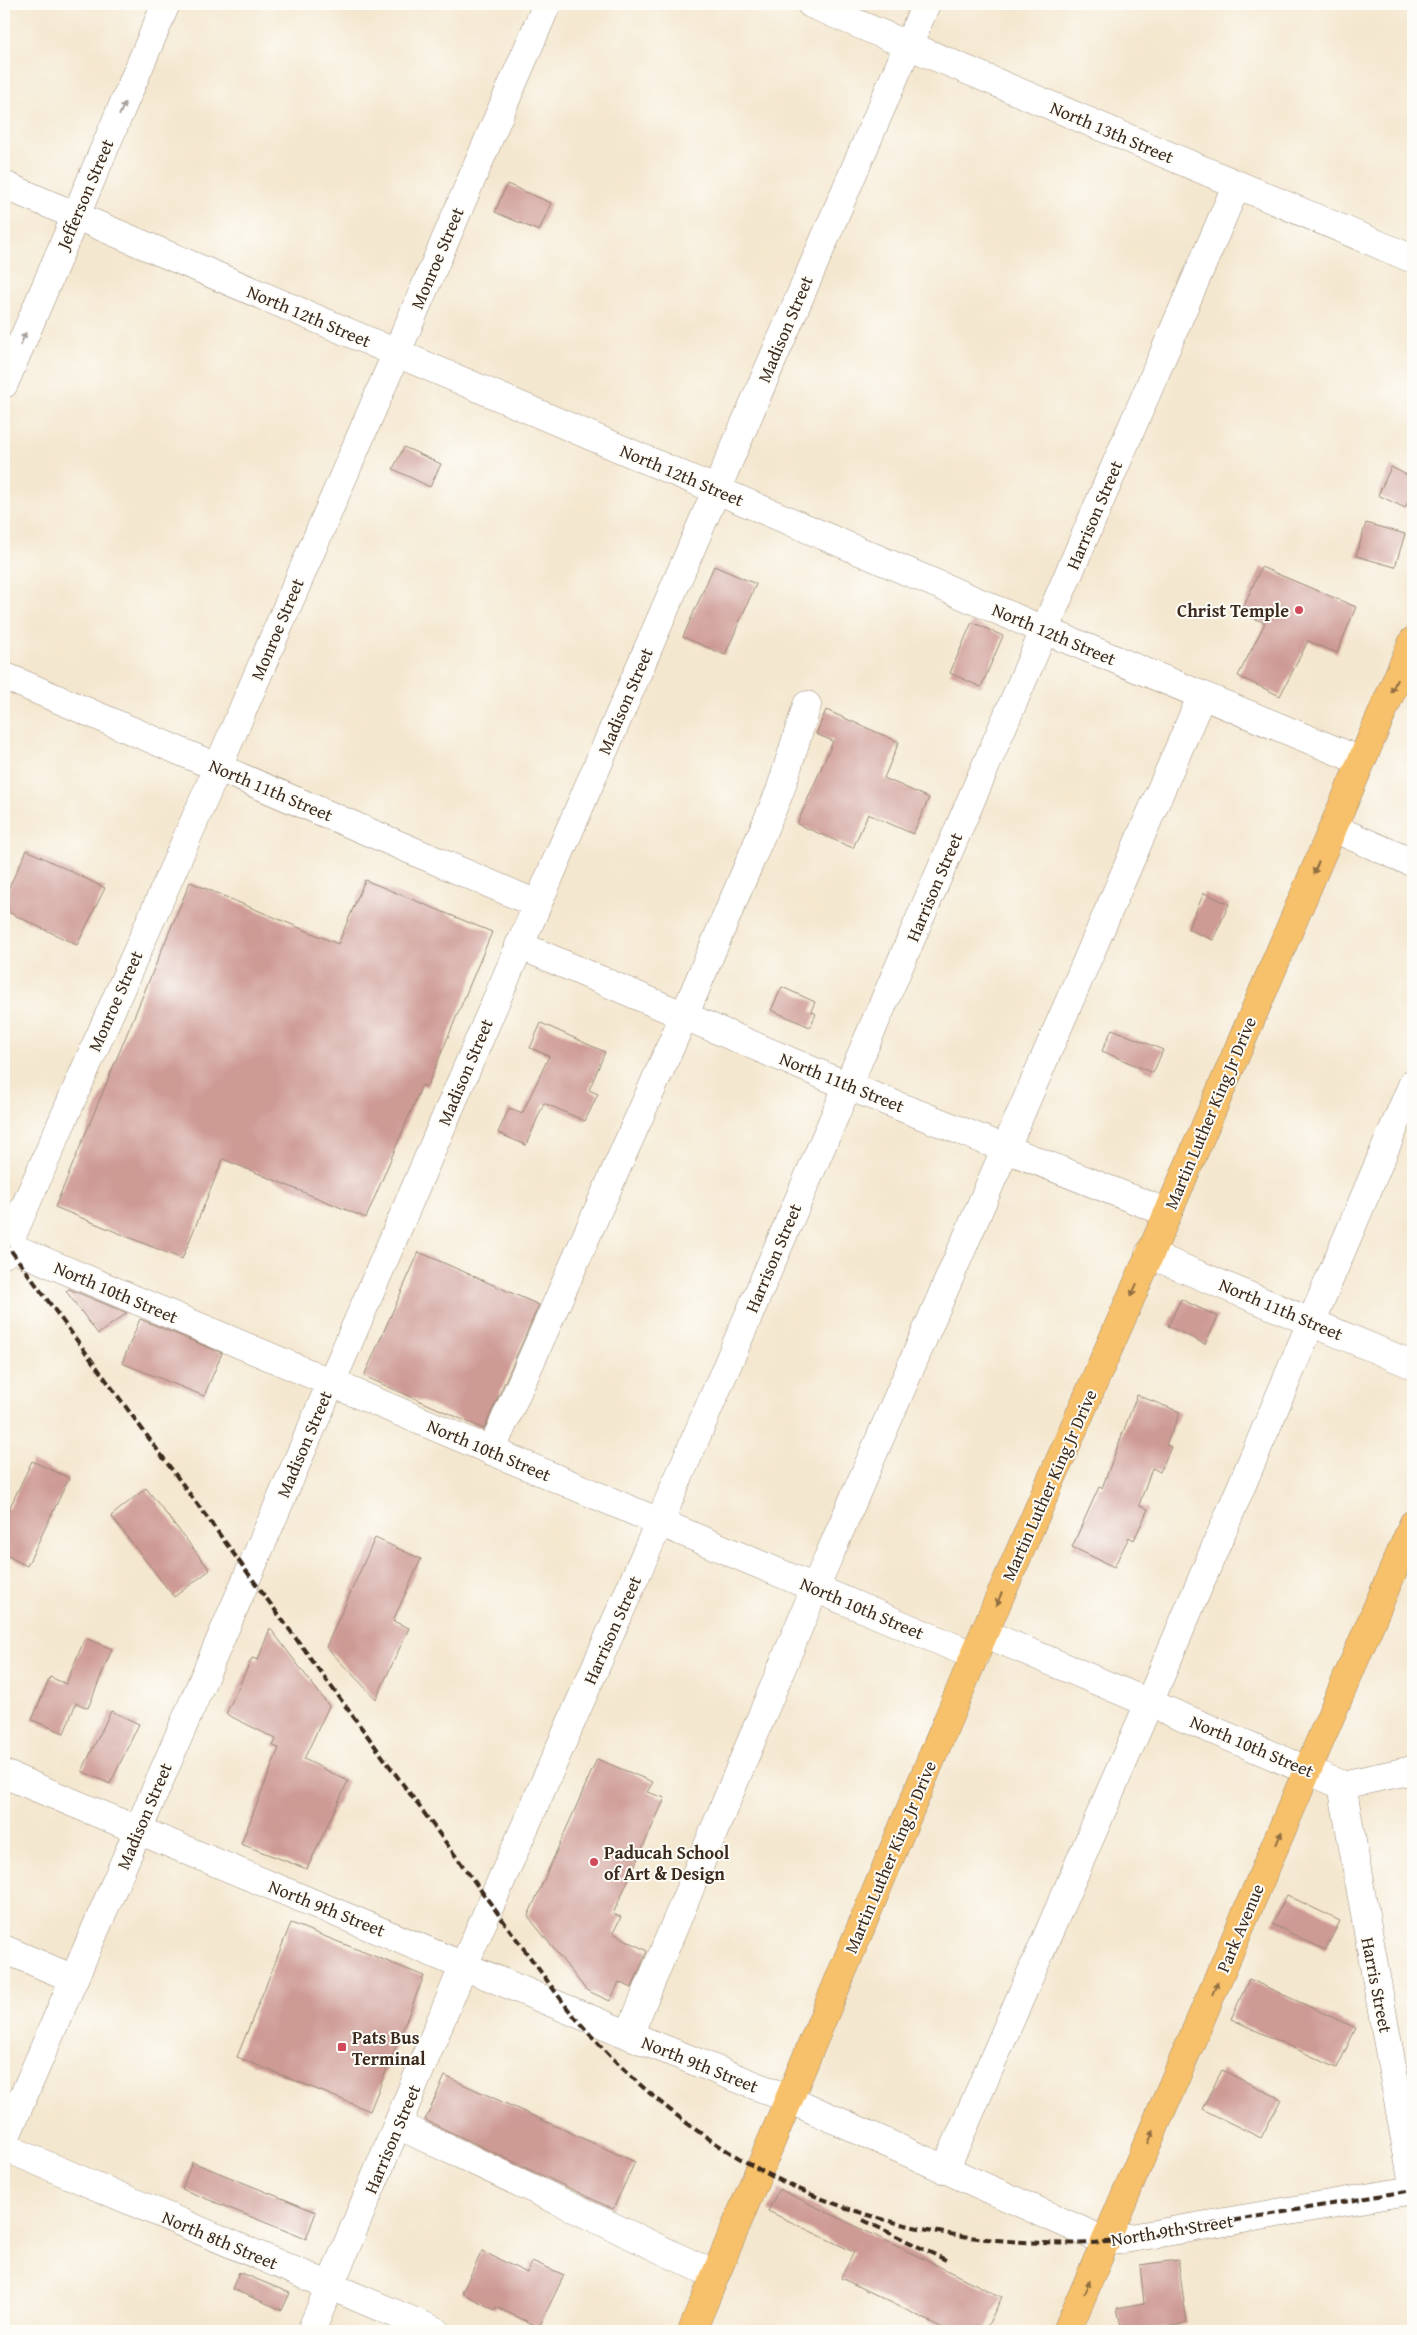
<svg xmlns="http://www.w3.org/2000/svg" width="1417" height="2335" viewBox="0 0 1417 2335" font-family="'Gentium Book Plus',serif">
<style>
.building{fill:#ce9a94}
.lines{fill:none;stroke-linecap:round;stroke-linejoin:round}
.minor-casing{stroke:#988876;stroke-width:29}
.major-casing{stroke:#988876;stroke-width:29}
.minor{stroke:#fff;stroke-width:28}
.major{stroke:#f7c06b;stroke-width:28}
.rail{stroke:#3b2a1e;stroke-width:4;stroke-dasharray:8 4;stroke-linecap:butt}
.oneway{fill:#a79f9a}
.oneway2{fill:#906e41}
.poi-dot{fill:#d1495b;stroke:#fdfcf7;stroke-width:2}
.labels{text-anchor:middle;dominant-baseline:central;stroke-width:4;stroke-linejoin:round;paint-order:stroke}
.street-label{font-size:18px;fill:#3b2a1e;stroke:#fdfcf7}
.poi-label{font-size:18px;font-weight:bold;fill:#3b2a1e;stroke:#fdfcf7;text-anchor:start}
</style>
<rect width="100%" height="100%" fill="#fdfcf7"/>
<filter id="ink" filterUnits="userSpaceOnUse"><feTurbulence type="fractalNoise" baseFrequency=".02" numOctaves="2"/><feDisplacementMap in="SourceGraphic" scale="10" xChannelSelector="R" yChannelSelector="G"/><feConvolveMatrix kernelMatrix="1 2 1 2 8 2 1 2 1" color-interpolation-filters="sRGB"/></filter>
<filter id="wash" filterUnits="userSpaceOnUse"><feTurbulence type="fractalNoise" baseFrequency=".0096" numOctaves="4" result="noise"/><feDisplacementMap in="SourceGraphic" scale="20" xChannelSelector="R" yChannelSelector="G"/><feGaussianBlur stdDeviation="1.12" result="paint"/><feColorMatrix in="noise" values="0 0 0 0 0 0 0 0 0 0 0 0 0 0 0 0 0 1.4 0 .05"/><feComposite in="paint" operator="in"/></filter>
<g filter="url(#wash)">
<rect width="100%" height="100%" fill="#f4e7cf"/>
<g id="blocks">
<g class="building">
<path d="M507,184L551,203L539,231L495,212Z"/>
<path d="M404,447L441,464L430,487L393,469Z"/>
<path d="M1391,467L1413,478V490L1405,508L1378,495Z"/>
<path d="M1366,523L1405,534L1395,567L1356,556Z"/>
<path d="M714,566L756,584L725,655L683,637Z"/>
<path d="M1261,567L1356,607L1337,653L1308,641L1280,696L1238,676L1265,623L1241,613Z"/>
<path d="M972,622L1003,636L981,687L950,673Z"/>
<path d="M826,710L899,742L884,778L929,798L913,834L868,814L853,848L797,824L833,741L816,734Z"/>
<path d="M27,850L105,888L77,945L4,910V897Z"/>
<path d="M365,880L492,932L427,1087L422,1085L366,1218L223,1159L182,1259L55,1207L190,882L338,944Z"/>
<path d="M1204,893L1229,904L1213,940L1188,929Z"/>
<path d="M782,987L815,1002L811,1011L816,1014L810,1027L771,1010Z"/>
<path d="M541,1023L605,1052L589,1090L598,1094L585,1121L544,1103L526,1145L498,1133L509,1108L522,1114L549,1056L530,1048Z"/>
<path d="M1112,1029L1163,1050L1153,1073L1102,1051Z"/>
<path d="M419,1252L539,1305L484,1429L364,1376Z"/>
<path d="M69,1289L127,1313L98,1334L66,1291Z"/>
<path d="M1181,1299L1218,1317L1205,1344L1168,1326Z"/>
<path d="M140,1319L222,1353L204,1396L122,1363Z"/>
<path d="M1137,1395L1180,1412L1166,1445L1171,1447L1160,1472L1152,1468L1139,1505L1148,1509L1134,1540L1129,1537L1114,1567L1072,1547L1099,1487L1102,1488Z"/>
<path d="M32,1461L69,1478L27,1566L4,1554V1506L9,1509Z"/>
<path d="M146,1488L210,1570L174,1597L111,1516Z"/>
<path d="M375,1538L421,1559L393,1621L409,1628L376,1699L326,1647Z"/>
<path d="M270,1628L329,1706L304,1759L348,1781L307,1869L241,1844L279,1748L273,1746L276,1739L226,1714L252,1658L258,1660Z"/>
<path d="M85,1638L112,1649L88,1708L76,1703L64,1733L32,1720L50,1677L66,1684Z"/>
<path d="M111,1711L139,1724L110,1784L82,1771Z"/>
<path d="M597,1759L653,1782L647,1792L665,1798L613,1914L621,1917L613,1933L647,1951L632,1988L619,1982L610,2001L586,1990L528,1916Z"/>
<path d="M1287,1895L1340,1921L1325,1950L1272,1924Z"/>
<path d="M291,1923L424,1976L370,2111L237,2057Z"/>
<path d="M1249,1979L1356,2028L1337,2068L1231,2019Z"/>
<path d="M1222,2070L1281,2099L1261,2138L1202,2109Z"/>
<path d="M445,2076L635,2162L613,2209L425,2120Z"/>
<path d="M192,2162L316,2212L306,2239L182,2189Z"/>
<path d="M779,2189L1002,2297L985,2331H949L841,2278L854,2252L768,2211Z"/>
<path d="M482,2251L527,2273L532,2261L564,2275L539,2327L496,2307L495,2310L462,2293Z"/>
<path d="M1178,2260L1187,2323L1144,2331H1122L1117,2308L1144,2303L1140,2265Z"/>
<path d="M239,2272L290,2293L282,2310L232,2289Z"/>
</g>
</g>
</g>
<g filter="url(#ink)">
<use href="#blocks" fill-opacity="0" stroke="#988876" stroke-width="1"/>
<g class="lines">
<g class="minor-casing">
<g id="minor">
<path d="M811,4L1413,259"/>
<path d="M4,185L1044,630L1361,761"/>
<path d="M4,384L166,4"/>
<path d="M4,676L537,904"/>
<path d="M1333,828L1413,863"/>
<path d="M519,945L848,1086L1168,1213"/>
<path d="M4,1244L975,1656"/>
<path d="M4,1254L218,767L547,4"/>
<path d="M1149,1254L1413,1365"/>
<path d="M491,1451L684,1016L780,791L807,705"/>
<path d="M984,1633L1342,1785L1413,1770"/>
<path d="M4,1774L629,2035L789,2099L1107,2242L1413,2190"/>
<path d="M1342,1785L1413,2185"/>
<path d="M4,1949L74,1979"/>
<path d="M629,2035L815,1588L1202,695"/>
<path d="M398,2125L715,2275"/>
<path d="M4,2141L926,4"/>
<path d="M4,2147L436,2331"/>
<path d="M945,2170L1149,1703L1413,1083"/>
<path d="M311,2331L464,1965L659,1523L1236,186"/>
</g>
</g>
<g class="major-casing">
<g id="major">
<path d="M692,2331L984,1633L1168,1213L1413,641"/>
<path d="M1067,2331L1413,1524"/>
</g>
</g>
<use href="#minor" class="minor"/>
<use href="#major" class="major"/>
<g class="rail">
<path d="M4,1241L568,2009C680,2144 820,2223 996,2240C1033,2243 1070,2245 1107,2242C1141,2239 1174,2231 1208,2225C1276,2213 1345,2202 1413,2190"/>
<path d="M863,2220L946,2260"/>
</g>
</g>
<defs><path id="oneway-solid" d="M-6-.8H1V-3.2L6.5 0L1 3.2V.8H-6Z" transform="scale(1.25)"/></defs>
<g class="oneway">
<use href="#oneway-solid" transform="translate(122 109) rotate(-67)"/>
<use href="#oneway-solid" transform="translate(23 339) rotate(-67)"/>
</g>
<g class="oneway2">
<use href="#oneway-solid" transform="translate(1394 686) rotate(114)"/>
<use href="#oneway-solid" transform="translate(1316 868) rotate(113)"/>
<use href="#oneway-solid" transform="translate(1134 1290) rotate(114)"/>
<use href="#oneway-solid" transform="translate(999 1599) rotate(114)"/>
<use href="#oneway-solid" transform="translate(1279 1838) rotate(-67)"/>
<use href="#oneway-solid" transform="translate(1215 1988) rotate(-67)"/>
<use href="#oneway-solid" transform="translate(1151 2137) rotate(-67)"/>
<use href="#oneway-solid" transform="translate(1087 2287) rotate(-66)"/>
</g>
</g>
<g class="poi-dot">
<circle cx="1299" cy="610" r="5"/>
<circle cx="594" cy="1862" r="5"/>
<rect x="337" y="2042" width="10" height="10" rx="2.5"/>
</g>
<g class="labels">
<g class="street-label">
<text transform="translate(1112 132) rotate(23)">North 13th Street</text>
<text transform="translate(85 194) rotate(-67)">Jefferson Street</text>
<text transform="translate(437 258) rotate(-67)">Monroe Street</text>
<text transform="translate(309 316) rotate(23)">North 12th Street</text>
<text transform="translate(785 329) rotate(-67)">Madison Street</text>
<text transform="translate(682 475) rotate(23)">North 12th Street</text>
<text transform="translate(1094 515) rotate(-67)">Harrison Street</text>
<text transform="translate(277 629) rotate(-67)">Monroe Street</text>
<text transform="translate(1054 634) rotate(23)">North 12th Street</text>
<text transform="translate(625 701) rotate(-67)">Madison Street</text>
<text transform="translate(271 790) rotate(23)">North 11th Street</text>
<text transform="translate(934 887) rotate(-67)">Harrison Street</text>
<text transform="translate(115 1001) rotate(-66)">Monroe Street</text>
<text transform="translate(465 1072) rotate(-67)">Madison Street</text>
<text transform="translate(842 1082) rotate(22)">North 11th Street</text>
<text transform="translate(1210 1113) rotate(-67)">Martin Luther King Jr Drive</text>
<text transform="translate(773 1258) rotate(-67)">Harrison Street</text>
<text transform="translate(116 1292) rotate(23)">North 10th Street</text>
<text transform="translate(1281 1309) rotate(23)">North 11th Street</text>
<text transform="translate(304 1444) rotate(-67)">Madison Street</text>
<text transform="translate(489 1450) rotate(23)">North 10th Street</text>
<text transform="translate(1049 1485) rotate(-66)">Martin Luther King Jr Drive</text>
<text transform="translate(862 1608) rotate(23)">North 10th Street</text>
<text transform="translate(612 1630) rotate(-66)">Harrison Street</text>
<text transform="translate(1252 1746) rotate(23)">North 10th Street</text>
<text transform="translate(144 1816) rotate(-67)">Madison Street</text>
<text transform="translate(890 1857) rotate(-67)">Martin Luther King Jr Drive</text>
<text transform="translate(327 1908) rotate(22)">North 9th Street</text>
<text transform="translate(1240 1928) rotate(-67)">Park Avenue</text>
<text transform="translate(1377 1985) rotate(79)">Harris Street</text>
<text transform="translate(700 2064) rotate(22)">North 9th Street</text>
<text transform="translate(392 2139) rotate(-67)">Harrison Street</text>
<text transform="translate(1172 2230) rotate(-9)">North 9th Street</text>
<text transform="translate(220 2240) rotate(23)">North 8th Street</text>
</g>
<g class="poi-label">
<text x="1289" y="610" text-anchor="end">Christ Temple</text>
<text x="604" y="1852">Paducah School<tspan x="604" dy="21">of Art &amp; Design</tspan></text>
<text x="352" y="2037">Pats Bus<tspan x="352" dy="21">Terminal</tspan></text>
</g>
</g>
<rect width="1417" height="2335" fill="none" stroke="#fdfcf7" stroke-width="20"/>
</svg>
